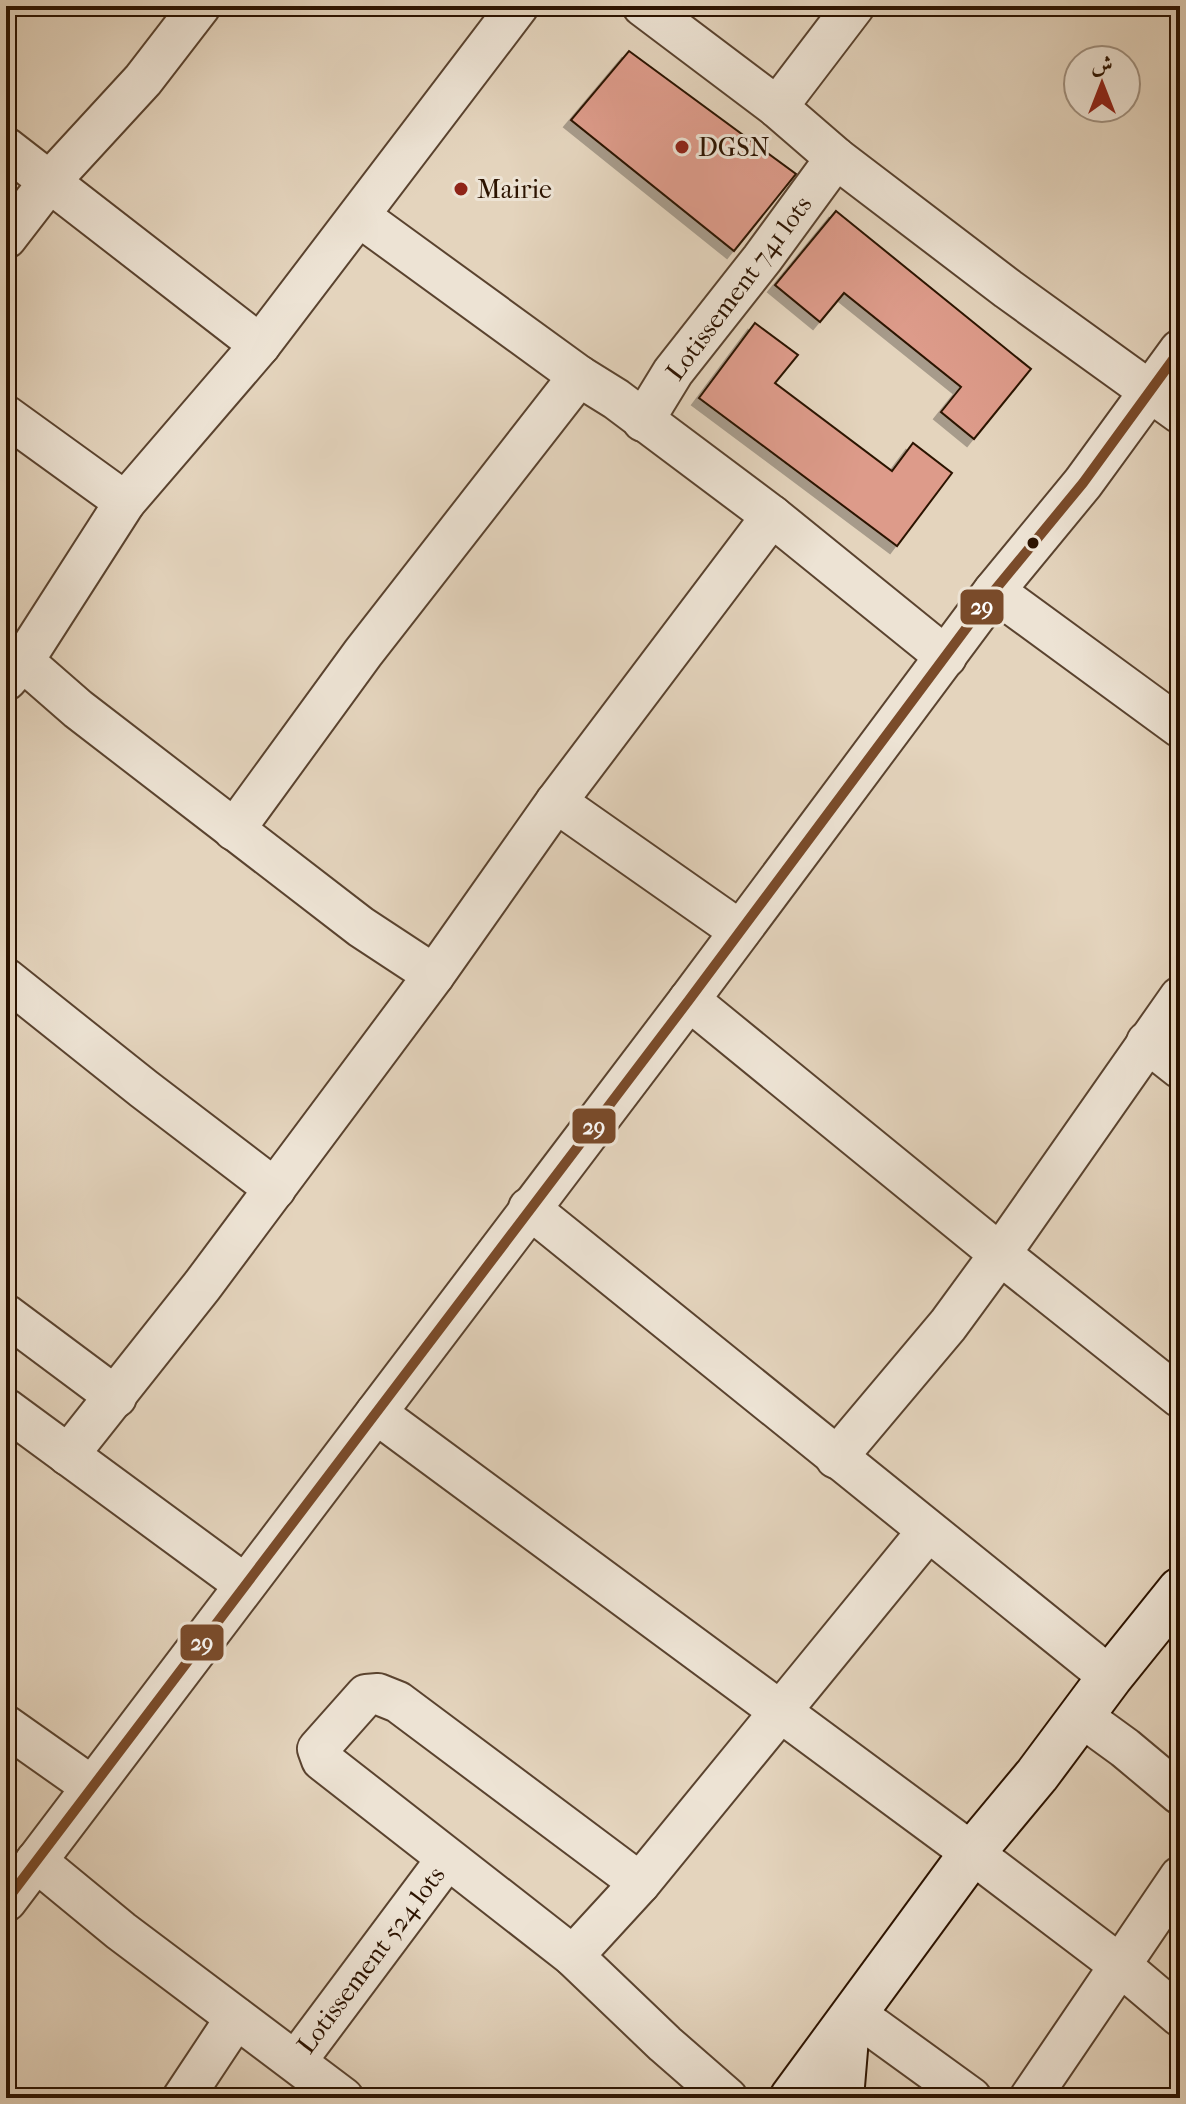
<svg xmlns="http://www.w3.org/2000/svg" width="1186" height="2104" viewBox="0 0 1186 2104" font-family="'IM FELL French Canon',Amiri,serif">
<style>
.building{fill:#dd9b8a;stroke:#2c1300;stroke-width:2;filter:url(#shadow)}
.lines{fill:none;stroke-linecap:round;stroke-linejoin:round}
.street-casing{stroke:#5a432f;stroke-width:44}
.secondary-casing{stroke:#2c1300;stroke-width:48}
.street{stroke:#ede3d4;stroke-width:40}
.secondary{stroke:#ede3d4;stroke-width:44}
.bus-1-casing{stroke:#ede3d4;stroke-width:16}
.bus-1{stroke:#7a4b2a;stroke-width:10}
.poi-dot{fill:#8f2418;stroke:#ede3d4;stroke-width:3}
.bus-dot{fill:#2c1300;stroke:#ede3d4;stroke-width:3}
.labels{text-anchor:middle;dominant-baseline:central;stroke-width:6;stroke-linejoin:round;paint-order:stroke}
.poi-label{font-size:26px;fill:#2c1300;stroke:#ede3d4;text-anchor:start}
.street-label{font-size:26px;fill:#2c1300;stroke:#ede3d4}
.line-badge{stroke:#ede3d4;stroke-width:3}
.badge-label{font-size:22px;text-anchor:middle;font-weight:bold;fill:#fff}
</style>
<defs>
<filter id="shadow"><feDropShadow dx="-7" dy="7" stdDeviation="0" flood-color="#0004"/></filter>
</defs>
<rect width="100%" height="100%" fill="#e4d4bd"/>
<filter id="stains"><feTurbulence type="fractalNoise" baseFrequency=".0025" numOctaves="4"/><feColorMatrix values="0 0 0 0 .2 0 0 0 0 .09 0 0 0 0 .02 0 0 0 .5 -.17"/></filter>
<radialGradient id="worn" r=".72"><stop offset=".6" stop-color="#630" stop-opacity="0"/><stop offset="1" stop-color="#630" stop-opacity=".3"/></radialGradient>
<g class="building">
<path d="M629,51L796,174L734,251L571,120Z"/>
<path d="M836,211L1031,369L974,439L941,412L961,387L844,293L820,322L775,285Z"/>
<path d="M755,323L798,355L775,383L892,471L913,443L952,473L897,546L699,398Z"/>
</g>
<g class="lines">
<g class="street-casing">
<g id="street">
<path d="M643,6L777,107L836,158L1008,289L1180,413"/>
<path d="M777,107L854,6"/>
<path d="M6,148L260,345"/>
<path d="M359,216L579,376"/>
<path d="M6,238L50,181L143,80L200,6"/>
<path d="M6,416L125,502"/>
<path d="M643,421L673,372L762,259L836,158"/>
<path d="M772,516L946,657"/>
<path d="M994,591L1180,727"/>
<path d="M23,661L78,709L361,927L434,975L202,1286L68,1455"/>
<path d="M6,680L23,661L125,502L260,345L518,6"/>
<path d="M556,802L740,931"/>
<path d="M234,830L363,653L579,376L616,399L772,516L556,802L434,975"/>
<path d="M6,979L144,1089L275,1189"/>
<path d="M689,1000L1000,1254L1180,1397"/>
<path d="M1147,1042L1180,1068"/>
<path d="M529,1208L1110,1677"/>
<path d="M6,1315L116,1397"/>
<path d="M6,1409L244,1584"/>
<path d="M376,1413L972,1853L1121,1966L1180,2016"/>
<path d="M836,1458L948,1325L1000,1254L1180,997"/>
<path d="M1081,1716L1125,1748L1180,1794"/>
<path d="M6,1726L91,1786"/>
<path d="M36,1861L121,1931L343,2098"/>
<path d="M6,1901L689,1000L994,591L1083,483L1180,350"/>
<path d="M573,1956L640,1883"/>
<path d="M855,2014L971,2098"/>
<path d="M296,2061L447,1859"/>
<path d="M183,2098L236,2018"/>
<path d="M727,2098L665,2044L573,1956L322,1760L318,1749L366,1695L378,1694L398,1702L640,1883L928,1531"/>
<path d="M1030,2098L1180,1877"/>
</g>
</g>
<g class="secondary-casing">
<g id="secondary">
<path d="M792,2098L972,1853L1037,1775L1110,1677L1180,1590"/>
<path d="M841,2098L847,2026"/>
</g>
</g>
<use href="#street" class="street"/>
<use href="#secondary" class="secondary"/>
<g class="bus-1-casing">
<path id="bus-1" d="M6,1901L689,1000L994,591L1083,483L1180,350"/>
</g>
<use href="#bus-1" class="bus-1"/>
</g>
<g class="poi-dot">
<circle cx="682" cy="147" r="8"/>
<circle cx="461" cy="189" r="8"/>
</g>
<circle class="bus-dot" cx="1033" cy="543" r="7"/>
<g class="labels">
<g class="poi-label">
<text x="698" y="147">DGSN</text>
<text x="477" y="189">Mairie</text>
</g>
<g class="street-label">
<text transform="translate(739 288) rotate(-53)">Lotissement 741 lots</text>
<text transform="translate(371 1960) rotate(-53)">Lotissement 524 lots</text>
</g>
</g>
<g class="line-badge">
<rect x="959" y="588" width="46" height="38" rx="8" fill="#7a4b2a"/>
<rect x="571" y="1107" width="46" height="38" rx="8" fill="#7a4b2a"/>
<rect x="179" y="1623" width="46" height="39" rx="8" fill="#7a4b2a"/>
</g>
<g class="badge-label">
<text x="982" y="614">29</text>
<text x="594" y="1134">29</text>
<text x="202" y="1650">29</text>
</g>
<rect width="1186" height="2104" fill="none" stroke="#e4d4bd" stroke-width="32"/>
<rect x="8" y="8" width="1170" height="2088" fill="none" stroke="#2c1300" stroke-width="4"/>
<rect x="16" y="16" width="1154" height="2072" fill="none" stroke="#2c1300" stroke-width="2"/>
<g transform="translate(1102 84)"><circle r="38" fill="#ede3d4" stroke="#a0907f" stroke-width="2"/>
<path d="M0-6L14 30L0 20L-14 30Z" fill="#8f2418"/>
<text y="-12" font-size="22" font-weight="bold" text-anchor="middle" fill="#2c1300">ش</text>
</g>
<rect width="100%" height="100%" filter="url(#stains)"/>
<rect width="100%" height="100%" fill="url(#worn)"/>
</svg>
